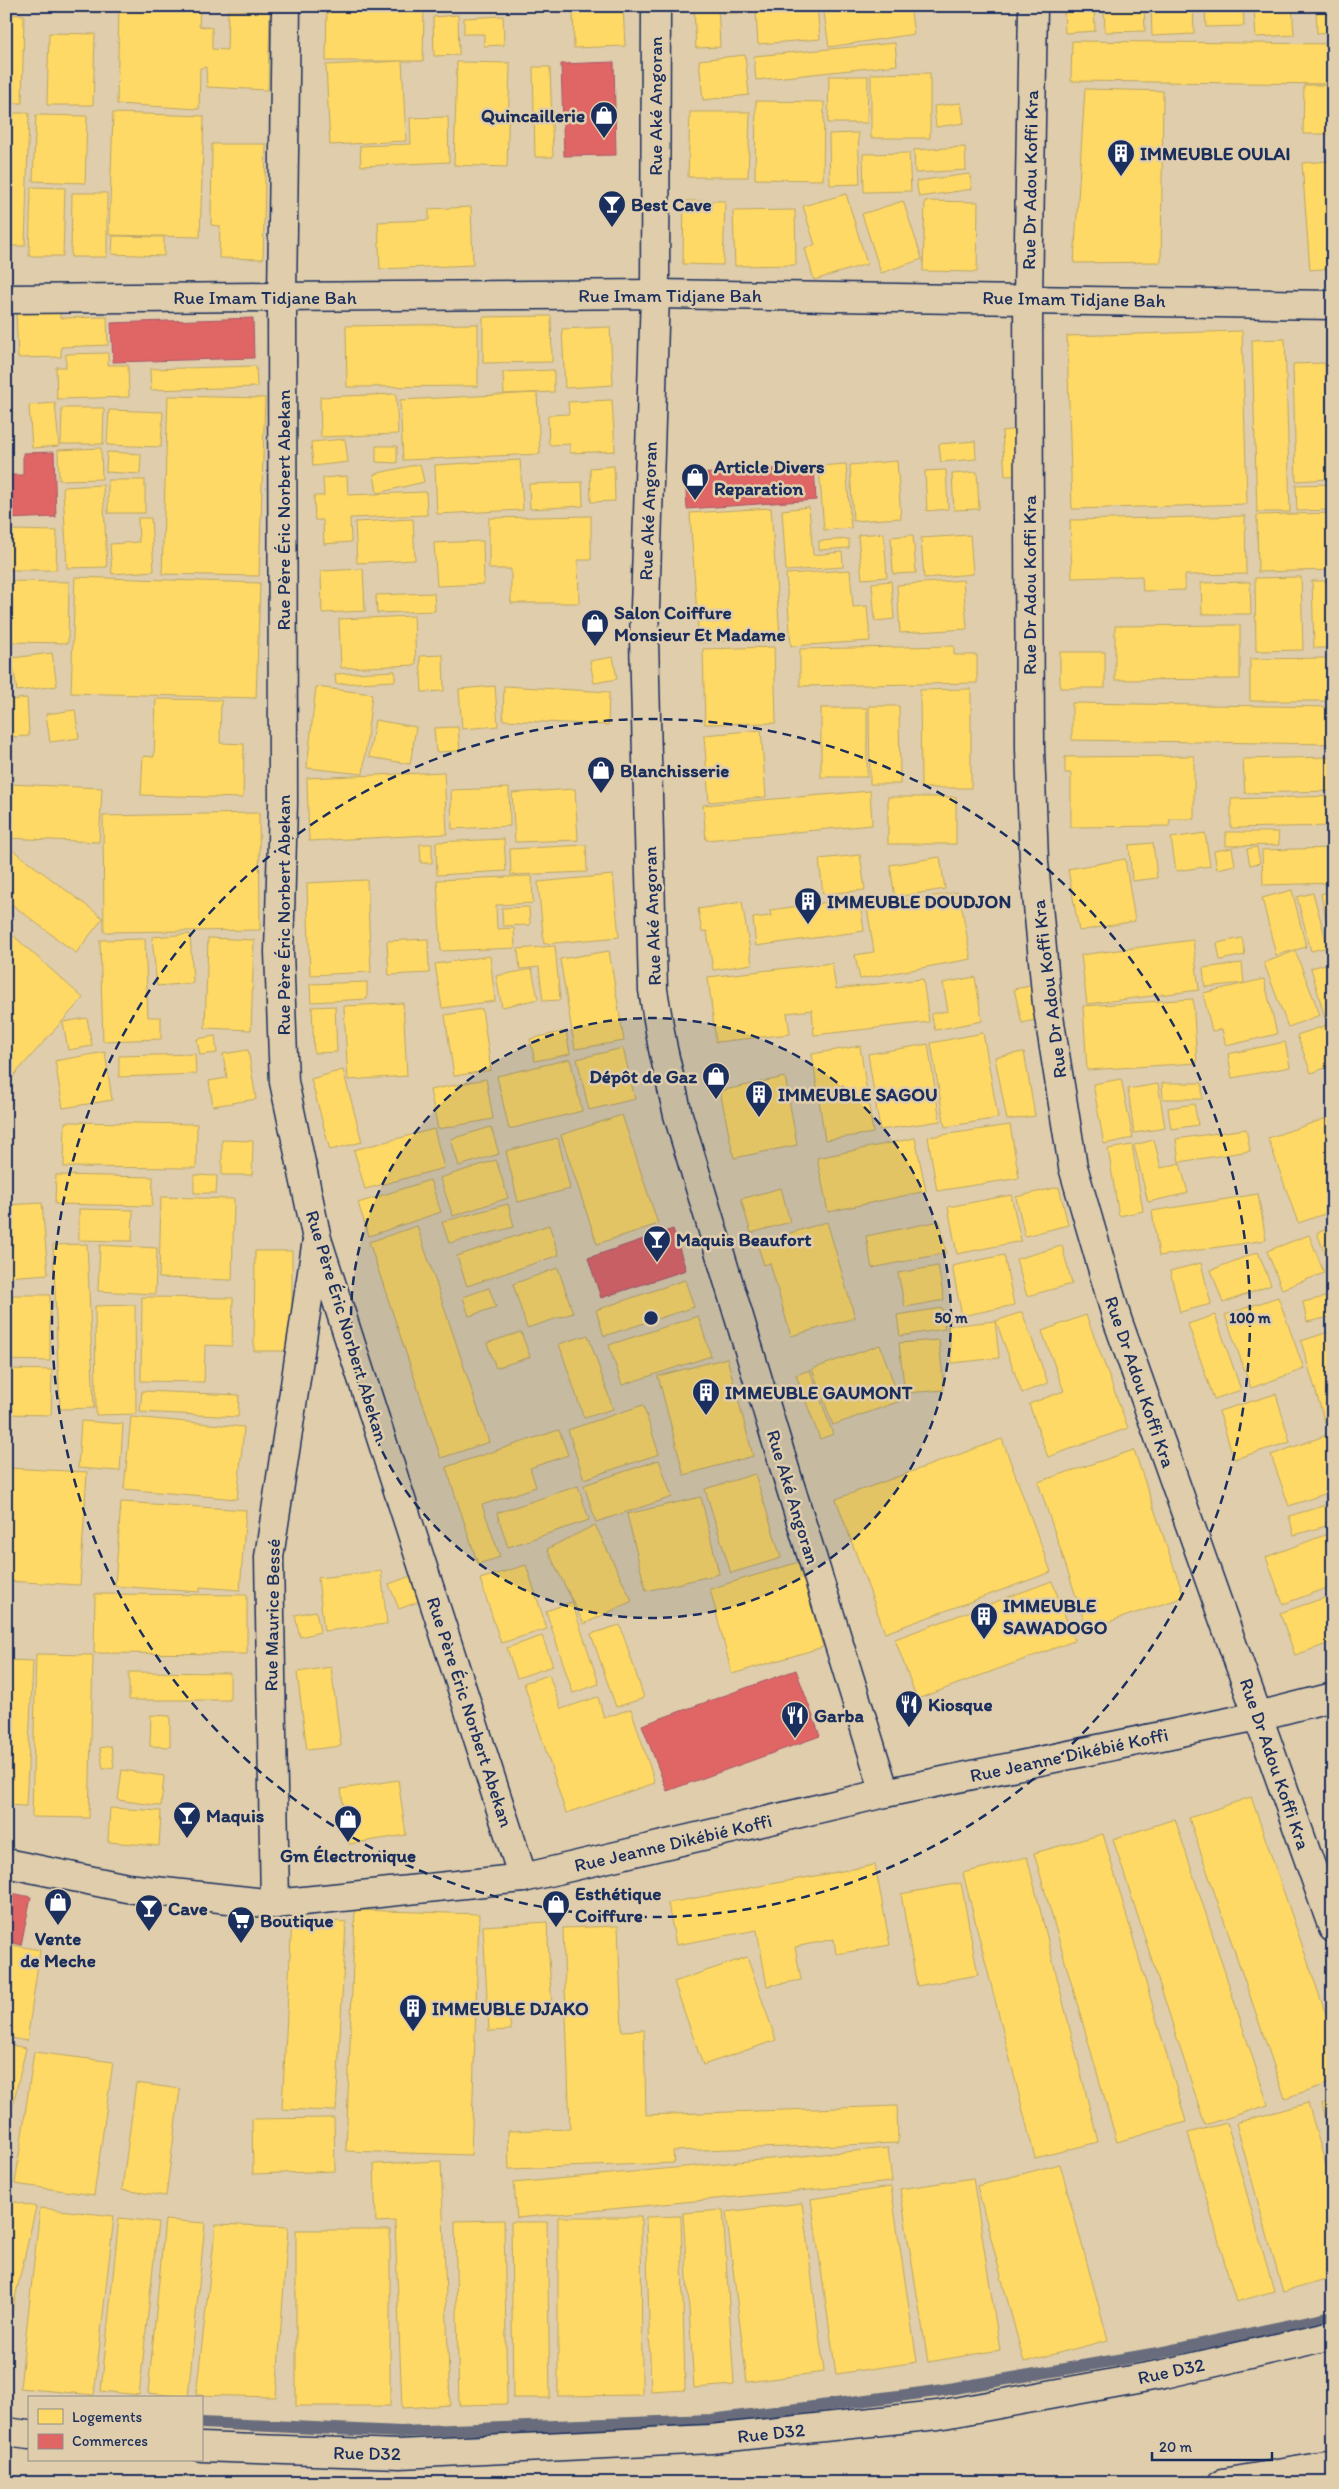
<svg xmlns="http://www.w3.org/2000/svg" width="1339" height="2489" viewBox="0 0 1339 2489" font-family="Itim,sans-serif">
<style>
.homes{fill:#ffd966;stroke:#bba664}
.shops{fill:#e06666;stroke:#a55664}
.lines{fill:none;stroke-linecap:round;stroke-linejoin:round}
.stream{stroke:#676c7c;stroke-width:12}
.minor-casing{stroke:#1b2f5e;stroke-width:31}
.secondary-casing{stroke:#1b2f5e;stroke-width:31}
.minor{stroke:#dfcdab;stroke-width:28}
.secondary{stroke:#dfcdab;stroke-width:28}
.ring{fill:none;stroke:#1b2f5e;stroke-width:2.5;stroke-dasharray:9 6}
.labels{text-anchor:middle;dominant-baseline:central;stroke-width:5;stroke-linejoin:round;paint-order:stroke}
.street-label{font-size:19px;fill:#1b2f5e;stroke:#dfcdab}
.poi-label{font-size:19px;font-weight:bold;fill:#1b2f5e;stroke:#dfcdab;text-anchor:start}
.centre{fill:#1b2f5e;stroke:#dfcdab;stroke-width:2.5}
.ring-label{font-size:15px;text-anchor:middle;font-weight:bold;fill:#1b2f5e;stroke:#dfcdab;stroke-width:5;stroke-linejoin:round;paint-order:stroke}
</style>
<rect width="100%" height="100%" fill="#dfcdab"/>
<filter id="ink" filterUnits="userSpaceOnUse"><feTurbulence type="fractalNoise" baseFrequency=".02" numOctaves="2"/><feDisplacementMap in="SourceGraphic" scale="10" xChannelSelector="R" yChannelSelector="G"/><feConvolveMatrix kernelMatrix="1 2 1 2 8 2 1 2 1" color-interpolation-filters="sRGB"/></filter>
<g filter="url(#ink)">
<g class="homes">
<path d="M22,6H72V8Z"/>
<path d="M80,6H107L106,13L80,12Z"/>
<path d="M119,6H200L199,26L212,28V49L227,50L228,10L270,11L268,90L207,87L206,67L200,68L199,109L117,104Z"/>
<path d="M327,6H424L423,61H326Z"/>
<path d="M573,6H623L625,46L574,48Z"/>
<path d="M694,6H718L720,47L696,48Z"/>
<path d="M721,6H746V13H722Z"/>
<path d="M817,6L820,39L758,44L756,10Z"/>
<path d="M823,6H910L914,34L829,47Z"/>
<path d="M928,6H985V8L929,11Z"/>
<path d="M1064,6H1094L1095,31L1065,33Z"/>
<path d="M1104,6H1144L1145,31L1105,32Z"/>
<path d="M1151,6H1193L1194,34L1152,36Z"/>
<path d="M1205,6H1243L1244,26L1206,27Z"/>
<path d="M1254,6H1292L1294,35L1256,37Z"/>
<path d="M1316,6H1333V32L1317,33Z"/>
<path d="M6,14L24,15L22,103H6Z"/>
<path d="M458,15L459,55L434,56L433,17Z"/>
<path d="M503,16L504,45L484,46V34H464V18Z"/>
<path d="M49,33L95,34L93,105H47Z"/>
<path d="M1072,41L1333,44V84L1071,81Z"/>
<path d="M895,43L897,65L756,80L754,56Z"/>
<path d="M745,55L749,95L703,100L699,60Z"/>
<path d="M402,61L406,141L330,145L326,65Z"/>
<path d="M457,62L510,63L507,167L454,165Z"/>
<path d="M533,67H550L553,157H535Z"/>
<path d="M930,73V138H871V74Z"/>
<path d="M829,76H868L867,123H828Z"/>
<path d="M1304,85H1333V134H1303Z"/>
<path d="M1085,89L1163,91L1161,262L1074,263Z"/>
<path d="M756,101L824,102L823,180L755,179Z"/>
<path d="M961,103L964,123L936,127L934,106Z"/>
<path d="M690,112H750L748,177H688Z"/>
<path d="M6,113H29L25,246H6Z"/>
<path d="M113,113L204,116L200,237L109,235Z"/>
<path d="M36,115L87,116L85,183L33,181Z"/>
<path d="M448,117L449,162L361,166L360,146L411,144L410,118Z"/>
<path d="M858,133L860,184L830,185L829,134Z"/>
<path d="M212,144H266L263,259L219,258L220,226L211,225Z"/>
<path d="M965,147L966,170L915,173L914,150Z"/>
<path d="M909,153L911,191L864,192L863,154Z"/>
<path d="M1333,161V268L1310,270L1302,163Z"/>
<path d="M970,174L972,189L919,197L916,181Z"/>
<path d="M31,187L65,188L63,256H29Z"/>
<path d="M72,193H107V257H71Z"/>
<path d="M846,194L867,264L814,280L805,248L815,245L803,206Z"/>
<path d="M684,201H725L723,265L683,264Z"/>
<path d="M903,201L922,259L881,273L862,214Z"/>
<path d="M925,201L978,202L977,272L923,271Z"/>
<path d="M471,207L473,265L380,269L378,222L429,220V209Z"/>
<path d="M795,210L796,265L735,266L733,211Z"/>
<path d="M113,236L164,237V256L112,254Z"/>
<path d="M60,310V318L107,317L108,345L61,347V357L18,358L16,311Z"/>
<path d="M551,316L552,362L483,363V317Z"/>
<path d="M6,318H8L11,426L6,427Z"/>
<path d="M478,324V386L347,387L346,326Z"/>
<path d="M610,327L613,385L565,388L562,329Z"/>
<path d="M1242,331L1247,504L1072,509L1067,336Z"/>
<path d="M1285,339L1290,512H1257L1252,340Z"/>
<path d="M108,353V365H128L129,397L57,399L56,367H66V354Z"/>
<path d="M1325,363L1328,479L1296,481L1293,364Z"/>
<path d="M256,366L257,387L151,390L150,369Z"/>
<path d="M554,370V392L504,394L503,372Z"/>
<path d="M537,393L540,454L403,460L400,400Z"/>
<path d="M396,394L398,434L321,437L320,397Z"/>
<path d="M168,396L265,398L259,576L162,574Z"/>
<path d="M612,400L615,451L570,453V444L549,445L548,415L569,414L568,402Z"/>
<path d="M55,403L59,446L32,448L29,405Z"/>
<path d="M62,408H104L103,444H61Z"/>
<path d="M109,410L163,412L161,447L107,445Z"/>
<path d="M1020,429L1023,475L1005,476L1002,431Z"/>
<path d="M345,439L348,462L313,466L311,442Z"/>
<path d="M975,441L976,459L941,462L939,444Z"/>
<path d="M376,446H397V463L376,462Z"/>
<path d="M101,448L102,479L59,480L58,450Z"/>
<path d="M107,452L141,454L140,474L106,472Z"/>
<path d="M520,460L523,510L437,514L435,465Z"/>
<path d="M897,461L901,518L853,521L850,465Z"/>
<path d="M420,464L424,482L377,493L374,474Z"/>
<path d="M846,464L851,528L824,530L819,466Z"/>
<path d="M614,466L615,501L591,502L590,468Z"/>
<path d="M946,470L948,509L927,511L925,471Z"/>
<path d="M977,472L979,509L954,510L952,474Z"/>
<path d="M347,476L348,495L426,492L427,515L350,518L351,542L324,544L323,520H315L314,496H324L323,478Z"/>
<rect x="108" y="480" width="37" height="33"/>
<path d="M582,482L583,506L530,509L529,484Z"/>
<path d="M1333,484V510L1297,511L1296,485Z"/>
<path d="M103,485L107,567L67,568L63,487Z"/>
<path d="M809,507L813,555L842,552L843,567L786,571L782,510Z"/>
<path d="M771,508L780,637L699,643L690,513Z"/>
<path d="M1333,513V570L1258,572L1257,515Z"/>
<path d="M591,516V560H578L579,603H511V569H489V518Z"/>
<path d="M1245,516L1246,574L1185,575V590L1143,591L1142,576L1072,578L1070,520Z"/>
<path d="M138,518H151L154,571L112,574L110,544L139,542Z"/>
<path d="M413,519L415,560L357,563L355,522Z"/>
<path d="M6,530L57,531L56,570H6Z"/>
<path d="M884,533L887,577L862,579L858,535Z"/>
<path d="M913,535L916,573L893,574L891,537Z"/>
<path d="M970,535L973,574L924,578L921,538Z"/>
<path d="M849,539V548L819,550V541Z"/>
<path d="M483,541L484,584L437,586L434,543Z"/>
<path d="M363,569L365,611L322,613L321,571Z"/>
<path d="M850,570L853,607L867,606L870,641L791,646L786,574Z"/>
<path d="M75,577L260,583L256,698L71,693Z"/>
<path d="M1301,577L1303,650L1256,651L1255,578Z"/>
<path d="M963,580L967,629L900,633L897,585Z"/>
<path d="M6,581L69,582L68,643L12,642V630H6Z"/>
<path d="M891,581L894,619L875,621L872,583Z"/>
<path d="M1312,581H1333V648H1314Z"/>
<path d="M1250,582L1251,614H1202L1201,583Z"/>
<path d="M434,593L435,611L377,613L376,595Z"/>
<path d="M414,616L416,665L341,668L339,619Z"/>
<path d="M1240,625V679L1115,680V626Z"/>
<path d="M954,646V655H977V683L800,686V649Z"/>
<path d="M774,647L776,723L705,724L703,649Z"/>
<rect x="1060" y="652" width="45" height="36"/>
<path d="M52,653L57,686L17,691L12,658Z"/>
<path d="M443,655L444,691L422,692L420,656Z"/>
<path d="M613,657L617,679L594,683L590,661Z"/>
<path d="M1333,658V701H1250V659Z"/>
<path d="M395,671V681L336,684L335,674Z"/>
<path d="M495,686L498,726L462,729L459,689Z"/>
<path d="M504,686L609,692L608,725L503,720Z"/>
<path d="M316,687L372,694L363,774L307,768Z"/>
<path d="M971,689V788H921L920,690Z"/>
<path d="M27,698L29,736L6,737V728H10L9,700Z"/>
<path d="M156,699L221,700L220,743L244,744L243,798L141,795L143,756L154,757Z"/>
<path d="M1072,703L1333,707V744L1072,740Z"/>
<path d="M869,706H899L900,784H870Z"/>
<rect x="821" y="708" width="46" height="69"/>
<path d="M75,710L79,738L50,742L46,714Z"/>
<path d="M375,720L416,727L410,764L369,757Z"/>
<path d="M458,727L460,751L436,752L434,728Z"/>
<path d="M761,730L766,797L709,802L704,735Z"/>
<path d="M1194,756V819H1170L1169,826L1071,827V773H1065V757Z"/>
<path d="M1333,757V791L1245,793L1243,759Z"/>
<path d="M444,772L447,834L309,841L307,778Z"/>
<path d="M9,784L102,788L99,842L6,838Z"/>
<path d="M509,788L510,826L452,829L451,790Z"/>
<path d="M575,789L578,840L515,842L512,793Z"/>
<path d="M870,791L872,825L706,840L703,805Z"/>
<path d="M1333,796V826L1231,828V799Z"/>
<rect x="888" y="797" width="68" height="47"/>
<path d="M259,813L260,930L104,932L103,816Z"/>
<path d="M1226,832H1278L1279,845L1226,846Z"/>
<path d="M1205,833L1210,866L1176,871L1171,838Z"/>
<path d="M504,839L506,871L437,875L436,842Z"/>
<path d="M1153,843L1157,878L1132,881L1129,845Z"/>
<path d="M420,844H432V863H421Z"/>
<path d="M6,845L103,918L76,953L6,900Z"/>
<path d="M586,845L587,872L511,875L510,849Z"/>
<path d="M1257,847L1260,863L1250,865L1247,849Z"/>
<path d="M1232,848L1235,865L1217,869L1214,851Z"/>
<path d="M1333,848V883L1263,885L1262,850Z"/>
<path d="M860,855L865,890L823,894L819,859Z"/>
<path d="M940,857L945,889L895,897L890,865Z"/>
<path d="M1125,859L1135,921L1079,931L1068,869Z"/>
<path d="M613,875L619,937L544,944L538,882Z"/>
<path d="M532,876L533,903L496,905L497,929L514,928L515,948L441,951L437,880Z"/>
<path d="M367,880L371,972L310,975L307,883Z"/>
<path d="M1292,890L1306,947L1276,955L1262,898Z"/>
<path d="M1333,891V947H1332L1321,894Z"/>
<path d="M959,892L971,959L860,979L855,955L874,952L867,907Z"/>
<path d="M1313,893L1328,947L1311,951L1297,897Z"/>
<path d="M859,898L864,931L756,946L753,918L771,916L770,910Z"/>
<path d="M742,902L752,964L713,970L707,931L702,932L698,909Z"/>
<path d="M529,907L530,925L503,926L502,908Z"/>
<path d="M8,931L83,998L6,1084V932Z"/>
<path d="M190,934L193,983L157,986L152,937Z"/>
<path d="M208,938L254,940L251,1030L205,1028Z"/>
<path d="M1242,938L1245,955L1220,960L1217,943Z"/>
<path d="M145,939L148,1017H161V1039L103,1041L100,940Z"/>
<path d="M428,939L429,973L389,975L387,941Z"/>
<path d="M1193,940L1199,990L1087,1004L1081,955Z"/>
<path d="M555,946L560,1000L543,1001L539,967L520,969L518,949Z"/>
<path d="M609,951L624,1041L575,1049L560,959Z"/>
<path d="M1295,951L1320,1015L1288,1027L1264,963Z"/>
<path d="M490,956L495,1001L442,1008L435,964Z"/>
<path d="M1333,962V1016L1325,1018L1311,968Z"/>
<path d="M832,963L836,989L923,979L929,1022L814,1035L812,1010L787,1013L790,1034L716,1042L708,977Z"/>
<path d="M1242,963L1244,983L1205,987L1203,968Z"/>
<path d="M532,969L538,999L502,1007L496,976Z"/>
<path d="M975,977L982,1021L935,1030L931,1014L948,1011L943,983Z"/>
<path d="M1264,979L1277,1034L1226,1046L1222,1029L1212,1031L1203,993Z"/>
<path d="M367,982V999L311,1002L310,984Z"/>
<path d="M1036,985L1043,1018L1022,1023L1014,989Z"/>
<path d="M1193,999L1197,1063L1087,1070L1083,1006Z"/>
<path d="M403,1003L407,1076L348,1080L344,1006Z"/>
<path d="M335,1006L337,1052L314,1053L312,1007Z"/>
<path d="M482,1009L491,1070L454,1076L445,1015Z"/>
<path d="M87,1018L92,1046L68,1050L63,1022Z"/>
<path d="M1333,1023V1065L1311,1073L1297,1035Z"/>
<path d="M566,1031L570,1054L535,1061L530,1039Z"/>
<path d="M983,1033L998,1118L945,1127L931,1043Z"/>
<path d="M215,1036L217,1053L200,1055L197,1039Z"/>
<path d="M1285,1042L1290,1067L1232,1078L1228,1054Z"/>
<path d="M928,1044L940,1121L880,1130L868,1054Z"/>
<path d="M860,1046L873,1133L825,1140L812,1054Z"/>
<path d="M623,1048L635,1099L589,1110L577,1059Z"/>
<path d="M248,1050L256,1099L213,1106L209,1081L227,1078L223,1054Z"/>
<path d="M105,1052L112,1100L63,1108L55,1061Z"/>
<path d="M1024,1052L1035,1116L1007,1120L995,1057Z"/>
<path d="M195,1054L196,1074L119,1077V1056Z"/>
<path d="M570,1059L582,1111L509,1129L497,1076Z"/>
<path d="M343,1070L362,1142L330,1150L311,1079Z"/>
<path d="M785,1077L797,1145L734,1158L720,1091Z"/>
<path d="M486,1079L493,1119L438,1129L430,1090Z"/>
<path d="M1121,1079L1133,1138L1104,1144L1093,1084Z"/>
<path d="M1162,1083H1202V1099H1163Z"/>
<path d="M1158,1084L1165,1128L1134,1133L1128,1089Z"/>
<path d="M1194,1104L1198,1125L1171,1129L1168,1108Z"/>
<path d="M622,1115L658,1224L597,1244L561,1135Z"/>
<path d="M1333,1116V1211L1298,1223L1268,1138Z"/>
<path d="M65,1122L197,1124L196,1168L64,1167Z"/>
<path d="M1010,1125L1019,1178L937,1191L928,1137Z"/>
<path d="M491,1127L499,1154L459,1166L451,1139Z"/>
<path d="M434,1129L444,1168L365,1189L354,1150Z"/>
<path d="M1246,1129L1250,1151L1179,1162L1176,1139Z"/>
<path d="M558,1138L570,1189L518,1202L506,1151Z"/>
<path d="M915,1138L926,1191L828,1212L817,1158Z"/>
<path d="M222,1140L253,1141L252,1175H222Z"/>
<path d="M1154,1140L1161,1168L1180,1163L1188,1193L1148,1202L1134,1145Z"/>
<path d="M1132,1145L1143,1211L1119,1216L1108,1149Z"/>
<path d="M496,1160L508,1198L453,1216L440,1178Z"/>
<path d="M56,1175L153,1177L152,1206L55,1204Z"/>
<path d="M194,1175L217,1176L216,1193H194Z"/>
<path d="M430,1180L441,1212L369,1236L358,1203Z"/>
<path d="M1059,1187L1068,1225L1025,1236L1016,1197Z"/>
<path d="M781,1188L790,1222L751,1233L741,1199Z"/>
<path d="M1258,1194L1266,1240L1159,1256L1152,1211Z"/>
<path d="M1011,1195L1021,1241L957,1254L948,1207Z"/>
<path d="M161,1197L234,1199L232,1280L159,1278Z"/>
<path d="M42,1203L48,1274L6,1277V1205Z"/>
<path d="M508,1204L514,1227L449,1243L442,1222Z"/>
<path d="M79,1209L133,1210L132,1241L79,1240Z"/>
<path d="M940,1221L946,1253L872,1268L866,1236Z"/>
<path d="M827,1222L855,1318L791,1336L770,1263L764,1265L757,1243Z"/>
<path d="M549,1225L559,1255L467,1286L457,1256Z"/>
<path d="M417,1226L489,1442L441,1458L369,1242Z"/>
<path d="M1333,1227V1273L1317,1233Z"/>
<path d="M1309,1235L1324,1273L1282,1289L1267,1251Z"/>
<path d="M87,1244L94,1408L60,1409L53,1245Z"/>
<path d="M100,1245L157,1248L155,1294L98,1291Z"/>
<path d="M1062,1246L1072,1284L1027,1296L1016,1259Z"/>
<path d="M255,1251H292V1351H254Z"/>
<path d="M1258,1252L1271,1285L1223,1303L1211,1270Z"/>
<path d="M1004,1255L1014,1305L962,1316L952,1266Z"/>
<path d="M1201,1263L1211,1304L1180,1312L1170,1271Z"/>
<path d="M938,1266L944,1300L905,1307L898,1273Z"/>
<path d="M558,1268L573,1313L527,1328L513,1284Z"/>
<path d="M685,1280L694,1307L604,1336L596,1310Z"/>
<path d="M489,1288L496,1307L469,1316L463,1297Z"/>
<path d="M6,1295H50V1361L6,1360Z"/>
<path d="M142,1297L233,1298L232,1346L205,1345L204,1382L141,1381Z"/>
<path d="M1278,1297L1304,1369L1251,1388L1225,1315Z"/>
<path d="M1325,1297L1330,1317L1307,1322L1303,1302Z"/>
<path d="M135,1305L136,1414L96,1415L95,1306Z"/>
<path d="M942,1308L945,1329L900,1336L897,1315Z"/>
<path d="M1022,1312L1048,1383L1022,1393L996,1321Z"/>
<path d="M1086,1315L1128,1428L1048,1457L1029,1404L1064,1391L1042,1331Z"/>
<path d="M1215,1315L1241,1390L1214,1399L1188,1324Z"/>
<path d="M698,1316L711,1356L622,1385L609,1345Z"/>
<path d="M995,1321L999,1358L952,1363L948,1326Z"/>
<path d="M521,1332L530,1357L496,1368L487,1343Z"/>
<path d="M1329,1332L1333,1343V1424L1326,1426L1301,1341Z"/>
<path d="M588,1335L613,1409L584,1418L559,1344Z"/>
<path d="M939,1340L944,1390L905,1393L899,1343Z"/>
<path d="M880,1345L900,1401L833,1425L812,1369Z"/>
<path d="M727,1358L753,1456L684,1475L658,1376Z"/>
<path d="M6,1369L52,1370L51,1415L6,1414Z"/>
<path d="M810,1370L833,1434L820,1439L796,1375Z"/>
<path d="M142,1391L239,1395L238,1417L140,1412Z"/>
<path d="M1276,1394L1290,1442L1234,1459L1219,1411Z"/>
<path d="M643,1405L659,1454L584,1479L568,1430Z"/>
<path d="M131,1417L244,1427L237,1499L124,1489Z"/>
<path d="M81,1421L123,1424L120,1471L78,1468Z"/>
<path d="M559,1430L568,1455L530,1468L536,1487L482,1505L500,1557L478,1564L446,1467Z"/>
<path d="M1333,1433V1491L1289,1506L1271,1455Z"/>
<path d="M1002,1439L1051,1572L885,1633L836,1499Z"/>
<path d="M1134,1450L1184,1597L1087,1629L1038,1482Z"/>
<path d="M659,1460L672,1497L596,1522L584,1485Z"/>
<path d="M6,1468L87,1472L80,1585L6,1581Z"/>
<path d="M755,1474L781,1558L731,1573L705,1489Z"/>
<path d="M578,1486L589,1520L508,1547L497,1513Z"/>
<path d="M701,1497L719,1574L646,1591L627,1514Z"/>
<path d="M121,1502L246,1510L240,1590L200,1587V1592L115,1586Z"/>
<path d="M1333,1503V1524L1294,1535L1289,1516Z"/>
<path d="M595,1525L632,1601L584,1624L547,1549Z"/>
<path d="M1333,1532V1586L1283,1604L1266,1557Z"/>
<path d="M799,1562L823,1647L732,1674L710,1589Z"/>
<path d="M526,1565L547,1629L501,1643L480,1579Z"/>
<path d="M381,1571L387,1624L324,1631L318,1578Z"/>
<path d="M419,1573L428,1598L399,1609L389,1584Z"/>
<path d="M1052,1581L1074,1641L917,1699L895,1639Z"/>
<path d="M95,1594L247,1595V1654L94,1653Z"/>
<path d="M1333,1595V1642L1295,1655L1280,1613Z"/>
<path d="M572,1602L599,1684L573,1693L546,1611Z"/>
<path d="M316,1611L320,1632L300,1637L295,1615Z"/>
<path d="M620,1625L644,1698L616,1707L591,1634Z"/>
<path d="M542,1636L553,1666L517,1678L507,1648Z"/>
<path d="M36,1654L93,1655L89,1818L32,1817Z"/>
<path d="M6,1660L33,1661L26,1806L6,1805Z"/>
<path d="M331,1667L341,1746L307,1750L297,1672Z"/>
<path d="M129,1672L230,1673V1700H129Z"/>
<path d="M549,1675L561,1709L598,1697L604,1718L631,1709L655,1783L566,1813L524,1683Z"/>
<path d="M151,1715L170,1716V1747L150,1746Z"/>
<path d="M111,1746L114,1767L103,1769L100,1748Z"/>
<path d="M122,1770L164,1776L161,1806L118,1800Z"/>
<path d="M398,1780L406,1835L349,1844L341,1789Z"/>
<path d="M1251,1797L1333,2035V2082L1285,2098L1189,1818Z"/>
<path d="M110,1808L161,1811L159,1846L108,1842Z"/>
<path d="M1175,1819L1268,2105L1205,2125L1113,1839Z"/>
<path d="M1103,1834L1186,2122L1117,2142L1034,1853Z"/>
<path d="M1027,1857L1098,2142L1035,2158L963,1873Z"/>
<path d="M875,1865L890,1945L836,1954L834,1939L795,1947L801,1980L767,1986L757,1930L676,1945L668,1903Z"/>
<path d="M961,1883L978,1975L917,1986L901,1894Z"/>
<path d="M355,1910L479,1914L471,2155L346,2151Z"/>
<path d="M292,1919L346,1922L336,2111L282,2109Z"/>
<path d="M547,1922L552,2011L509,2014L511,2030L489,2031L483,1926Z"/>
<path d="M618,1926L622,2031L644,2030L646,2115L897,2106L898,2143L673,2151L674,2163L509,2169L508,2131L570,2129L563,1928Z"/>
<path d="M6,1944L40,1950L27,2041L6,2037Z"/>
<path d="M747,1957L776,2040L703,2065L674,1982Z"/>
<path d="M6,2044L26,2048L6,2135Z"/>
<path d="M34,2052L113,2062L94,2195L15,2184Z"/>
<path d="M136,2083L180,2089L166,2196L122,2190Z"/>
<path d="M1333,2101V2143L1322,2104Z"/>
<path d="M1308,2103L1333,2190V2278L1283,2292L1236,2123Z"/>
<path d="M334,2118L335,2171L253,2174L252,2119Z"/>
<path d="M1227,2123L1274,2291L1236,2302L1188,2133Z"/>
<path d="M888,2148L892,2182L517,2218L514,2183Z"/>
<path d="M441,2161L450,2405L402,2408L395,2221L376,2222L374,2164Z"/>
<path d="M1060,2164L1108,2340L1024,2362L977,2186Z"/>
<path d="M973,2178L1000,2350L928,2362L900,2189Z"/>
<path d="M891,2187L917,2362L836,2374L811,2199Z"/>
<path d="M7,2200L36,2207L6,2337V2202Z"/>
<path d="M802,2203L824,2372L747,2382L726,2212Z"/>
<path d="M40,2208L114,2216L94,2395L20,2388Z"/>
<path d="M723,2210L734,2385L694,2388L683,2213Z"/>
<path d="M681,2216L685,2390L651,2392L646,2217Z"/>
<path d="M558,2217H641L642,2395L558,2396Z"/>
<path d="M119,2218L158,2222L139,2395L101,2391Z"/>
<path d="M165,2220L205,2223L188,2397L148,2393Z"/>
<path d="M504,2220L507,2404L459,2405L455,2221Z"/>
<path d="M511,2222H547L550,2398H513Z"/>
<path d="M216,2224L288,2227L276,2397L196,2395Z"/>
<rect x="296" y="2230" width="94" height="176"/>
</g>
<g class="shops">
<path d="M614,62L616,155L564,156L561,64Z"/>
<path d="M253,318L254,358L113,362L111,323Z"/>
<path d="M54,452L56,517L6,519V475H23V453Z"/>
<path d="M814,466L816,500L687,509L685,475Z"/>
<path d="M673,1229L686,1270L601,1298L588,1258Z"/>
<path d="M796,1670L820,1736L667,1791L642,1725Z"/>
<path d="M6,1892L31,1897L21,1945L6,1941Z"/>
</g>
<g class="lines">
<path class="stream" d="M201,2423L401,2432L711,2420L937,2391L1158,2353L1333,2316"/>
<g class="minor-casing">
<g id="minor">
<path d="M286,6L282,297L283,803L279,952L284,1082L317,1239L523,1878"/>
<path d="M656,6L655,294L644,640L653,990L663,1049L678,1115L787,1476L885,1793"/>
<path d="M1033,6L1028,298L1030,749L1034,862L1047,1004L1073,1167L1117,1319L1333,1928"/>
<path d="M6,299L655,294L1333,305"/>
<path d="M6,1863L127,1888L275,1904L523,1878L885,1793L1258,1716L1333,1697"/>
<path d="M275,1904L269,1557L316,1246"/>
<path d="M6,2432L29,2435"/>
<path d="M201,2447L400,2454L711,2439L938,2415L1164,2374L1333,2335"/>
</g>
</g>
<g class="secondary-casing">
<path id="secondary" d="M1223,2483L1333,2465"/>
</g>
<use href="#minor" class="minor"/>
<use href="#secondary" class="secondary"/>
</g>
</g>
<circle cx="651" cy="1318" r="300" fill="#1b2f5e" fill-opacity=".12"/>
<g class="ring">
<circle cx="651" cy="1318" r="300"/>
<circle cx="651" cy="1318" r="599"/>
</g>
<defs>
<g id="shop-pin" transform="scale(1.4375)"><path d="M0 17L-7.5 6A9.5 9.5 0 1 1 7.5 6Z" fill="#1b2f5e" stroke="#dfcdab"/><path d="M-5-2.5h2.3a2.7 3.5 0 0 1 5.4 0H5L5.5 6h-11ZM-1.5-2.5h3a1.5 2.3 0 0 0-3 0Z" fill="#fff"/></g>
<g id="building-pin" transform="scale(1.4375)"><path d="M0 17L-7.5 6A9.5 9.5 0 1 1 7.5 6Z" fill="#1b2f5e" stroke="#dfcdab"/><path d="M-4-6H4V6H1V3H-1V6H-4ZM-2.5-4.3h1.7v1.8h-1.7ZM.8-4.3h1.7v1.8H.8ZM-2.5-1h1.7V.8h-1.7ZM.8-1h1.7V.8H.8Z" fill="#fff"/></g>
<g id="bar-pin" transform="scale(1.4375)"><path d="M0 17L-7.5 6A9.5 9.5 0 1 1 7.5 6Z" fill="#1b2f5e" stroke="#dfcdab"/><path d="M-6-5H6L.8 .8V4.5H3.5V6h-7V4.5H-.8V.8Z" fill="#fff"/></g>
<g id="restaurant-pin" transform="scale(1.4375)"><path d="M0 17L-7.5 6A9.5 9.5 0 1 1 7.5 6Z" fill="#1b2f5e" stroke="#dfcdab"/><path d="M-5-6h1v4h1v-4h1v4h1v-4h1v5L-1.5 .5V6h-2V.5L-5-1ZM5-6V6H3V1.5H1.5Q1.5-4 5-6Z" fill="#fff"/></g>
<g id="supermarket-pin" transform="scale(1.4375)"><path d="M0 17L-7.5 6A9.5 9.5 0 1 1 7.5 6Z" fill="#1b2f5e" stroke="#dfcdab"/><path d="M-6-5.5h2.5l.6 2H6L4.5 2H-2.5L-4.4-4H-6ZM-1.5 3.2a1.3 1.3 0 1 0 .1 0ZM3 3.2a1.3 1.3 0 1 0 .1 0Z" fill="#fff"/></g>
</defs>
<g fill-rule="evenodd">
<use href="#shop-pin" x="604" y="115"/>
<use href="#building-pin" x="1121" y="153"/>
<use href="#bar-pin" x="612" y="204"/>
<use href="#shop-pin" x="695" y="477"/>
<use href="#shop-pin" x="595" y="623"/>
<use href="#shop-pin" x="601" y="770"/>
<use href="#building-pin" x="808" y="901"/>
<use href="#shop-pin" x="716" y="1076"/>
<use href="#building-pin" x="759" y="1094"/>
<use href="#bar-pin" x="657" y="1239"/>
<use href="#building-pin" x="706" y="1392"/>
<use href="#building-pin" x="984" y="1616"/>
<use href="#restaurant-pin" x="909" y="1704"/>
<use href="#restaurant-pin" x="795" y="1715"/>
<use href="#bar-pin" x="187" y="1815"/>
<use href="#shop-pin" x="348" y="1819"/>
<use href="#shop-pin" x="58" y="1902"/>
<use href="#shop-pin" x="556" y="1904"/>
<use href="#bar-pin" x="149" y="1908"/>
<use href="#supermarket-pin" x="241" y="1920"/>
<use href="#building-pin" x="413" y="2008"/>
</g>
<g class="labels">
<g class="street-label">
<text transform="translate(655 106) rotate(-90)">Rue Aké Angoran</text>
<text transform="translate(1030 180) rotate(-89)">Rue Dr Adou Koffi Kra</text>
<text x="670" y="295">Rue Imam Tidjane Bah</text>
<text x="265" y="297">Rue Imam Tidjane Bah</text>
<text transform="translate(1074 299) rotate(1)">Rue Imam Tidjane Bah</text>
<text transform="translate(283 510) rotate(-90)">Rue Père Éric Norbert Abekan</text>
<text transform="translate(648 511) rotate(-88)">Rue Aké Angoran</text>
<text transform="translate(1029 585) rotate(-90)">Rue Dr Adou Koffi Kra</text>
<text transform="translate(283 915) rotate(-90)">Rue Père Éric Norbert Abekan</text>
<text transform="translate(652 916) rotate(-92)">Rue Aké Angoran</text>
<text transform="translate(1049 989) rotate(-97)">Rue Dr Adou Koffi Kra</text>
<text transform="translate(347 1326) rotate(73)">Rue Père Éric Norbert Abekan</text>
<text transform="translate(1140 1382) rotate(71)">Rue Dr Adou Koffi Kra</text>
<text transform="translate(793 1497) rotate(73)">Rue Aké Angoran</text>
<text transform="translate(272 1615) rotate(-89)">Rue Maurice Bessé</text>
<text transform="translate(470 1712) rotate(72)">Rue Père Éric Norbert Abekan</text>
<text transform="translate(1069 1755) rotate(-12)">Rue Jeanne Dikébié Koffi</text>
<text transform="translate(1275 1764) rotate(71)">Rue Dr Adou Koffi Kra</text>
<text transform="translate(673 1843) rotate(-13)">Rue Jeanne Dikébié Koffi</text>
<text transform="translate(1171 2371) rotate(-12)">Rue D32</text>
<text transform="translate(771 2433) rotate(-6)">Rue D32</text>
<text transform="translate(367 2453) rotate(1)">Rue D32</text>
</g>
<g class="poi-label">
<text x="585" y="115" text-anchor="end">Quincaillerie</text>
<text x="1140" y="153">IMMEUBLE OULAI</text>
<text x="631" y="204">Best Cave</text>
<text x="714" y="466">Article Divers<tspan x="714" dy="22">Reparation</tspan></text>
<text x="614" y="612">Salon Coiffure<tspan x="614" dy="22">Monsieur Et Madame</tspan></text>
<text x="620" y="770">Blanchisserie</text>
<text x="827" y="901">IMMEUBLE DOUDJON</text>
<text x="697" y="1076" text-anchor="end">Dépôt de Gaz</text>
<text x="778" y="1094">IMMEUBLE SAGOU</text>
<text x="676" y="1239">Maquis Beaufort</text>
<text x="725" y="1392">IMMEUBLE GAUMONT</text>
<text x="1003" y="1605">IMMEUBLE<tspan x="1003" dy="22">SAWADOGO</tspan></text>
<text x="928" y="1704">Kiosque</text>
<text x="814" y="1715">Garba</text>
<text x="206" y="1815">Maquis</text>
<text x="348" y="1855" text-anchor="middle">Gm Électronique</text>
<text x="575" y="1893">Esthétique<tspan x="575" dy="22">Coiffure</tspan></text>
<text x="168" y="1908">Cave</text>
<text x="260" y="1920">Boutique</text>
<text x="58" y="1938" text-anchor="middle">Vente<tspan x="58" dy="22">de Meche</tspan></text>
<text x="432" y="2008">IMMEUBLE DJAKO</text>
</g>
</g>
<circle cx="651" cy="1318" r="8" class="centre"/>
<g class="ring-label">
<text x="951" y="1323">50 m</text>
<text x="1250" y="1323">100 m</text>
</g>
<rect width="1339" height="2489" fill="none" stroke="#dfcdab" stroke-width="25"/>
<rect x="12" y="12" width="1314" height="2464" fill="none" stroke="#1b2f5e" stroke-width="2" filter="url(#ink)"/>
<rect x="28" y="2396" width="175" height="65" fill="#dfcdab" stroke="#918e8c"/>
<rect x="38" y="2409" width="25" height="15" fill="#ffd966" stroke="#918e8c"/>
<text x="72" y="2422" font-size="15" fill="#1b2f5e">Logements</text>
<rect x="38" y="2434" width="25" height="15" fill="#e06666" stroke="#918e8c"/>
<text x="72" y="2446" font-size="15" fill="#1b2f5e">Commerces</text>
<path d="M1152 2452v8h120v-8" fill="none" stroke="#1b2f5e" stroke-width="2.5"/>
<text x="1159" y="2452" font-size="15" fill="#1b2f5e" stroke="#dfcdab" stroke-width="4" paint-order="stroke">20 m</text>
</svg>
